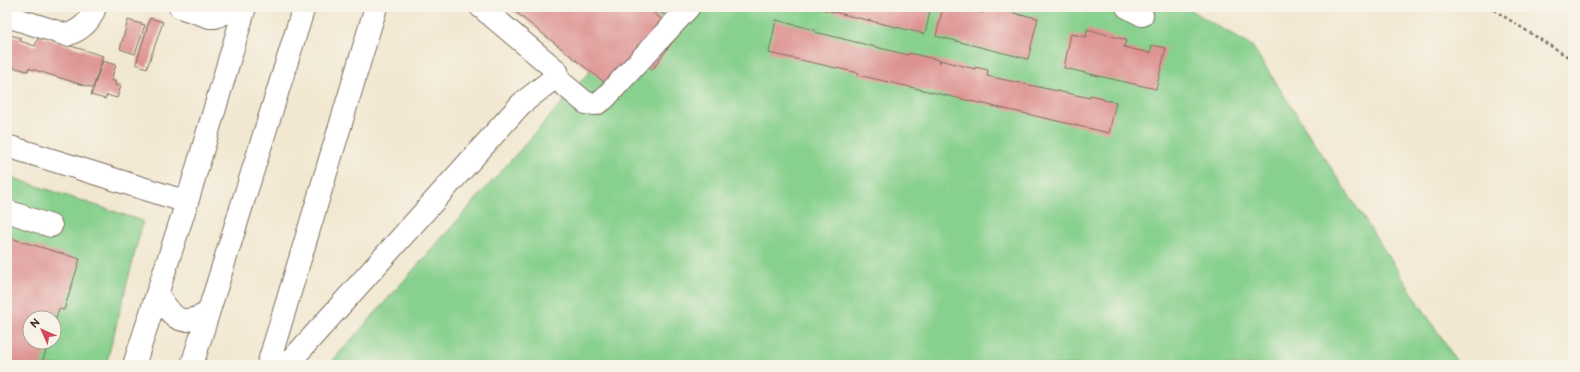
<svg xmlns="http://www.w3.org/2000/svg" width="1580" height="372" viewBox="0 0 1580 372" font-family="'Balsamiq Sans',sans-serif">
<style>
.green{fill:#87d08d;stroke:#617d56;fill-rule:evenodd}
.building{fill:#dd9392}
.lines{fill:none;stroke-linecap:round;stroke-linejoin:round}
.minor-casing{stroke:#7b6c5d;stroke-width:24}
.path{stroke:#7b6c5d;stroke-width:2.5;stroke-dasharray:3 3;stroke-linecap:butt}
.minor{stroke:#fff;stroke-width:22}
</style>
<rect width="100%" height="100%" fill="#f7f3e8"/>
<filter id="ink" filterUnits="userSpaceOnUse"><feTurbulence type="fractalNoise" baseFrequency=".025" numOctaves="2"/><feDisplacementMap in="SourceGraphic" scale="8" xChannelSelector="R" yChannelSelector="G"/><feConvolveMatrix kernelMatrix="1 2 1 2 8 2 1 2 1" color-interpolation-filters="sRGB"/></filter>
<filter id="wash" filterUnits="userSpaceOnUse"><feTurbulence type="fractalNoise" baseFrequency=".012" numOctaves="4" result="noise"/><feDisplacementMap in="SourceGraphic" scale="16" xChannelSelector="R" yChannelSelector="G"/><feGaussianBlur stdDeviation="0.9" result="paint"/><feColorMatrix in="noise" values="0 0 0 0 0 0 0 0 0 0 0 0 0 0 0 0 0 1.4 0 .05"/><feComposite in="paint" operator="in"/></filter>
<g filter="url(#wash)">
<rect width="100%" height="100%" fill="#f2e8d1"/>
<g class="green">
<path d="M647,7H1185L1252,46L1459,365H329Z"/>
<path d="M7,176L143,221L106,365H7ZM30,318H54V342H30Z"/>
</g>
<g id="blocks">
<g class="building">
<path d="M509,7H646L679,33L652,70L636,57L609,86Z"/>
<path d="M654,7H681L671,20Z"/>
<path d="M813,7H931L925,34Z"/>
<path d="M943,7H956L983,13L984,8L997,11V12L998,8L1024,16V15L1038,18L1028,59L936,36Z"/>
<path d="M150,18L163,22L147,68L136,64Z"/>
<path d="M128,20L145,25L135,54L120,49Z"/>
<path d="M776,20L815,30V32L908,55L909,53L939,60V63H940V60L975,69V67L988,70L987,76L1090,98V95L1103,98V100L1116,102L1109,133L858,75L859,73L769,53Z"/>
<path d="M1087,29L1126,40L1124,47L1150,53L1152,45L1166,48L1156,89L1064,68L1071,34L1086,37Z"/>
<path d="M7,34L21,38L20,41L35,46L39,36L103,56L93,88L28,68V71L7,66Z"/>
<path d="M103,61L116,65L111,80L116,82L115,85L121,86L117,98L107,95L105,99L91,95Z"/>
<path d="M7,237L80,259L64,310L59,309L54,324V318H30V342H49L41,365H7Z"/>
</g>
</g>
</g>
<g filter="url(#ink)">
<use href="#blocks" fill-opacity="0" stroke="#7b6c5d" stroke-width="1"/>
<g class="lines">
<g class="minor-casing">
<g id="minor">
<path d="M180,7L210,17H215L240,7"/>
<path d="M1127,7L1142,15"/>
<path d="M7,16L67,35C81,30 91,22 95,7"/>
<path d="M556,78L586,103L596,104L604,99L689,7"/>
<path d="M7,146L187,202"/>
<path d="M7,211L51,226"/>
<path d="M157,294C174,318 178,328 208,313"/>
<path d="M134,365L187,202L245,7"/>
<path d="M192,365L304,7"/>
<path d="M268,365L376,7"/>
<path d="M287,365L521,104L558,75L557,71L481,7"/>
</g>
</g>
<path class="path" d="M1489,7L1573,60"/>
<use href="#minor" class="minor"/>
</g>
</g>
<rect width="1580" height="372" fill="none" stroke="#f7f3e8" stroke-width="24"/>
<g transform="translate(42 330) rotate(315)"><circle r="19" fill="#f7f3e8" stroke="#aca397"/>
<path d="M0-3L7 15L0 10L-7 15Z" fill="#d1495b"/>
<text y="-6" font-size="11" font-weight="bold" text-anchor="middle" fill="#3b2a1e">N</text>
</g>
</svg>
